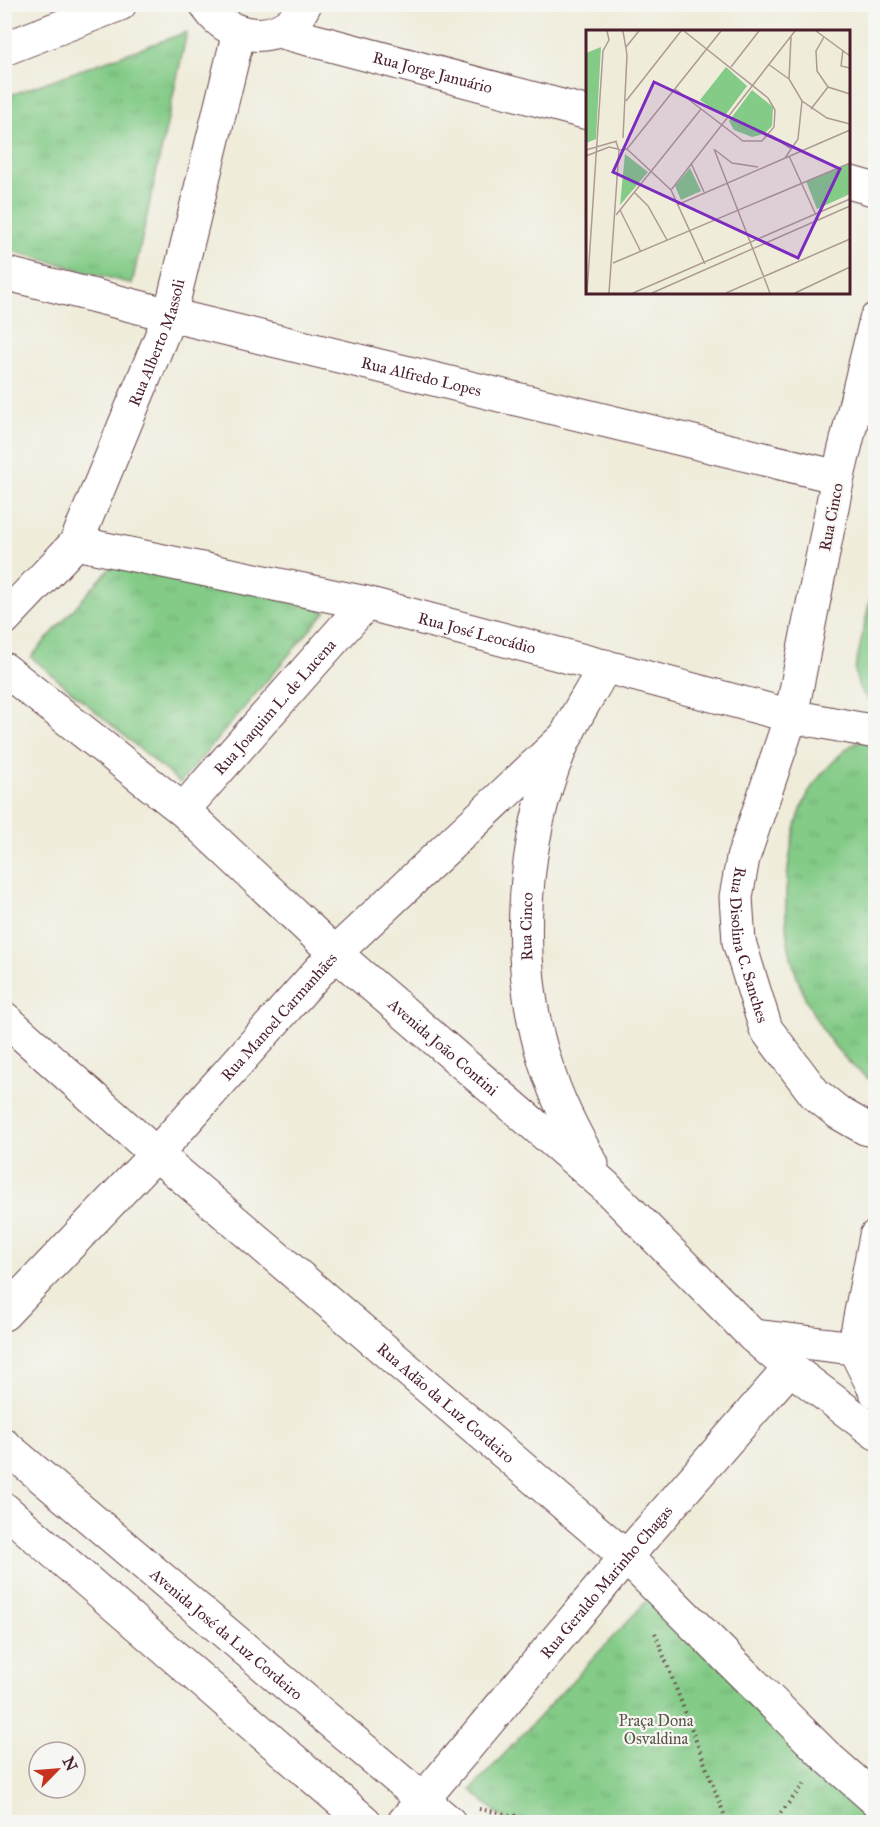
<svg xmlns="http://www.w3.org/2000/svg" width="880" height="1827" viewBox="0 0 880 1827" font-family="'IM FELL Great Primer',serif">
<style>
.grass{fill:url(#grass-tufts);stroke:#667559;stroke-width:1.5}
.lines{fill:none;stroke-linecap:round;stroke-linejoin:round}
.minor-casing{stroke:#633e45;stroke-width:35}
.path{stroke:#633e45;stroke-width:4;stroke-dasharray:1.5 4.5;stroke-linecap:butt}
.minor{stroke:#fff;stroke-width:33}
.labels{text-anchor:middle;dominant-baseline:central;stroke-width:4.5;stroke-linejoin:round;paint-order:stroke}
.street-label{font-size:16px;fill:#4a1f2b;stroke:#f6f6f2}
.park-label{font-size:16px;fill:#5b5347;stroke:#f6f6f2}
.inset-road{fill:none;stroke:#ad9a94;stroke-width:1.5}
.view{fill:#7b2cbf;fill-opacity:0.15;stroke:#7b2cbf;stroke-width:3}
.inset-edge{fill:none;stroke:#4a1f2b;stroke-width:3}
</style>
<defs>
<pattern id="grass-tufts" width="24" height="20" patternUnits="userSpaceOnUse" patternTransform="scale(1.5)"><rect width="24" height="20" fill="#83cb87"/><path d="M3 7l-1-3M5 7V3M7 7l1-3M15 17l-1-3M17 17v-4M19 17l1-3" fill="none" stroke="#73ae75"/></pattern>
</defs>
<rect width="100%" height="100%" fill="#f6f6f2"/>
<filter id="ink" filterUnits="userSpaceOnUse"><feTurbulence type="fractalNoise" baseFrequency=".0167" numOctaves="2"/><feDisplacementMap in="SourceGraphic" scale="12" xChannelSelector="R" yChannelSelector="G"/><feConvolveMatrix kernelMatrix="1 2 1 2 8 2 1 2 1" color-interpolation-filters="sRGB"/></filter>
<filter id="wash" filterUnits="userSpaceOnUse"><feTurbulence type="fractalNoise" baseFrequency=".008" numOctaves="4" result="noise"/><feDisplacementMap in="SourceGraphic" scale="24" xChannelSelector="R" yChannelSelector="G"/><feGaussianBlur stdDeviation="1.35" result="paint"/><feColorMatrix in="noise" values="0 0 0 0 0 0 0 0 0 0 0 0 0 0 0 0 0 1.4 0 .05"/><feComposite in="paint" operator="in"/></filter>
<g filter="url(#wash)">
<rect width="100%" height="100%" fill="#efecda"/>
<g class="grass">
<path d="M187,32L132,284L5,249V97Z"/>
<path d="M117,560L326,611L180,783L31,657Z"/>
<path d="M875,578V706C862,696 856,685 855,669Z"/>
<path d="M875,741V1083C833,1056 805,1008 792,961C779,915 787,827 812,787C819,776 827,768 836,759C843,752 848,746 857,743C863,741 870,741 875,741Z"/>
<path d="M651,1596L875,1804V1822H507L471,1790Z"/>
</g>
</g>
<g filter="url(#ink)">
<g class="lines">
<g class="minor-casing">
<g id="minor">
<path d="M206,4C223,36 268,45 294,20C299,16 302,9 305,4"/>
<path id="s1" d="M278,31L588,113"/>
<path d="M4,49L120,4"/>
<path d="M848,182L876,190"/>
<path id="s2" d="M4,273L170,315L838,477"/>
<path id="s3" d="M876,319L838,477L791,716L743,858L736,897L739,942L766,1029L815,1094L839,1113L865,1128L876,1131"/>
<path id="s4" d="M76,543L366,603L791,716L876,732"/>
<path id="s5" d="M4,619L76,543L170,315L239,32"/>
<path id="s6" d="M4,669L183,810L335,953L604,1185L753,1336L790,1368L876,1433"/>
<path id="s7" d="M183,810L366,603"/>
<path id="s8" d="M4,1018L156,1154L626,1557L827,1757L876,1800"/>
<path id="s9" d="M592,1164C573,1132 557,1100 546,1065C512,963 521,831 567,734C578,711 593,689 605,666"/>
<path d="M876,1236L854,1348L876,1392"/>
<path id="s10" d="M4,1314L156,1154L335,953L567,735"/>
<path d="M753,1336L854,1348L874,1353"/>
<path id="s11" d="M4,1445L449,1822"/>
<path d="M4,1509L365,1822"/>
<path id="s12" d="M404,1822L626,1557L790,1368"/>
</g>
</g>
<g class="path">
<path d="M655,1633L727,1822"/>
<path d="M479,1809L547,1822"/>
<path d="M773,1822L807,1781"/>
</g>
<use href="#minor" class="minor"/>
</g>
</g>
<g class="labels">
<g class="street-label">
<text stroke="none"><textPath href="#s1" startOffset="160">Rua Jorge Januário</textPath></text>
<text stroke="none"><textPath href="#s5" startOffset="321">Rua Alberto Massoli</textPath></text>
<text stroke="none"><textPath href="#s2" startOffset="430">Rua Alfredo Lopes</textPath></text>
<text transform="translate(831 517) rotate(-79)">Rua Cinco</text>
<text stroke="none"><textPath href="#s4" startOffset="411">Rua José Leocádio</textPath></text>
<text stroke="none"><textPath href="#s7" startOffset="138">Rua Joaquim L. de Lucena</textPath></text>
<text stroke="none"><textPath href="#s9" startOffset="250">Rua Cinco</textPath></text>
<text stroke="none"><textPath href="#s3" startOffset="645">Rua Disolina C. Sanches</textPath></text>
<text stroke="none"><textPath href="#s10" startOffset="405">Rua Manoel Carmanhães</textPath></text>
<text stroke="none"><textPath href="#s6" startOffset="580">Avenida João Contini</textPath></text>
<text stroke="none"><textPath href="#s8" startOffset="586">Rua Adão da Luz Cordeiro</textPath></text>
<text stroke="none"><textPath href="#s12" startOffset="314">Rua Geraldo Marinho Chagas</textPath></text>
<text stroke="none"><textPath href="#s11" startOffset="292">Avenida José da Luz Cordeiro</textPath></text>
</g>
<g class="park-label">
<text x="656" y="1720">Praça Dona<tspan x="656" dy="18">Osvaldina</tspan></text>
</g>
</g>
<g transform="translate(586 30)">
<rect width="264" height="264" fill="#efecda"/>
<path d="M15,17L10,109L0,113V23ZM140,37L161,56L138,87L114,70ZM166,60L187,77L186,96L178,104L166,107L148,100L143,91ZM39,124L62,142L34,175ZM264,133V164L231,179L220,151ZM104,138L115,161L95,170L89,156Z" fill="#83cb87"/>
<path class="inset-road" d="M230,1L264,26M205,7L203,49L216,71L241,88L264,94M238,7L230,21L231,41L242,57L264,64M40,17L53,1M257,20L255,36L264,38M182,34L203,49M145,37L173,1M89,59L157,111H176L188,97L189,80L182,68L98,1M40,71L95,1M225,79L242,57M185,105L205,119M37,108L41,25L37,1M30,112L33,120L41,119L135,1M41,119L85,160L119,234M128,119L184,263M0,120L31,111M129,120L146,133L172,137M0,126L23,117L32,119M203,126L230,185M199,128L212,109L216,71M105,133L118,162M85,160L209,1M48,162L62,176L81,210M91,175L264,100M34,180L55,222M30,185L115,79M27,233L264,133M1,263L17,21L23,10L21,1M23,263L33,120M47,263L264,169M66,263L264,176M140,263L264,209M209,263L264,237"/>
<path class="view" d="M68,52L254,139L212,228L27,142Z"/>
<rect width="264" height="264" class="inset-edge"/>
</g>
<rect width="880" height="1827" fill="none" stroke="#f6f6f2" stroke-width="24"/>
<g transform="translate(57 1770) rotate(65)"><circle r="28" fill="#f6f6f2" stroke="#b1a0a2" stroke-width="1.5"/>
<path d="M0-4.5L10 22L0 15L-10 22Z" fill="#c8321e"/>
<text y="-9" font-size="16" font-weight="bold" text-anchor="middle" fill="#4a1f2b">N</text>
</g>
</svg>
